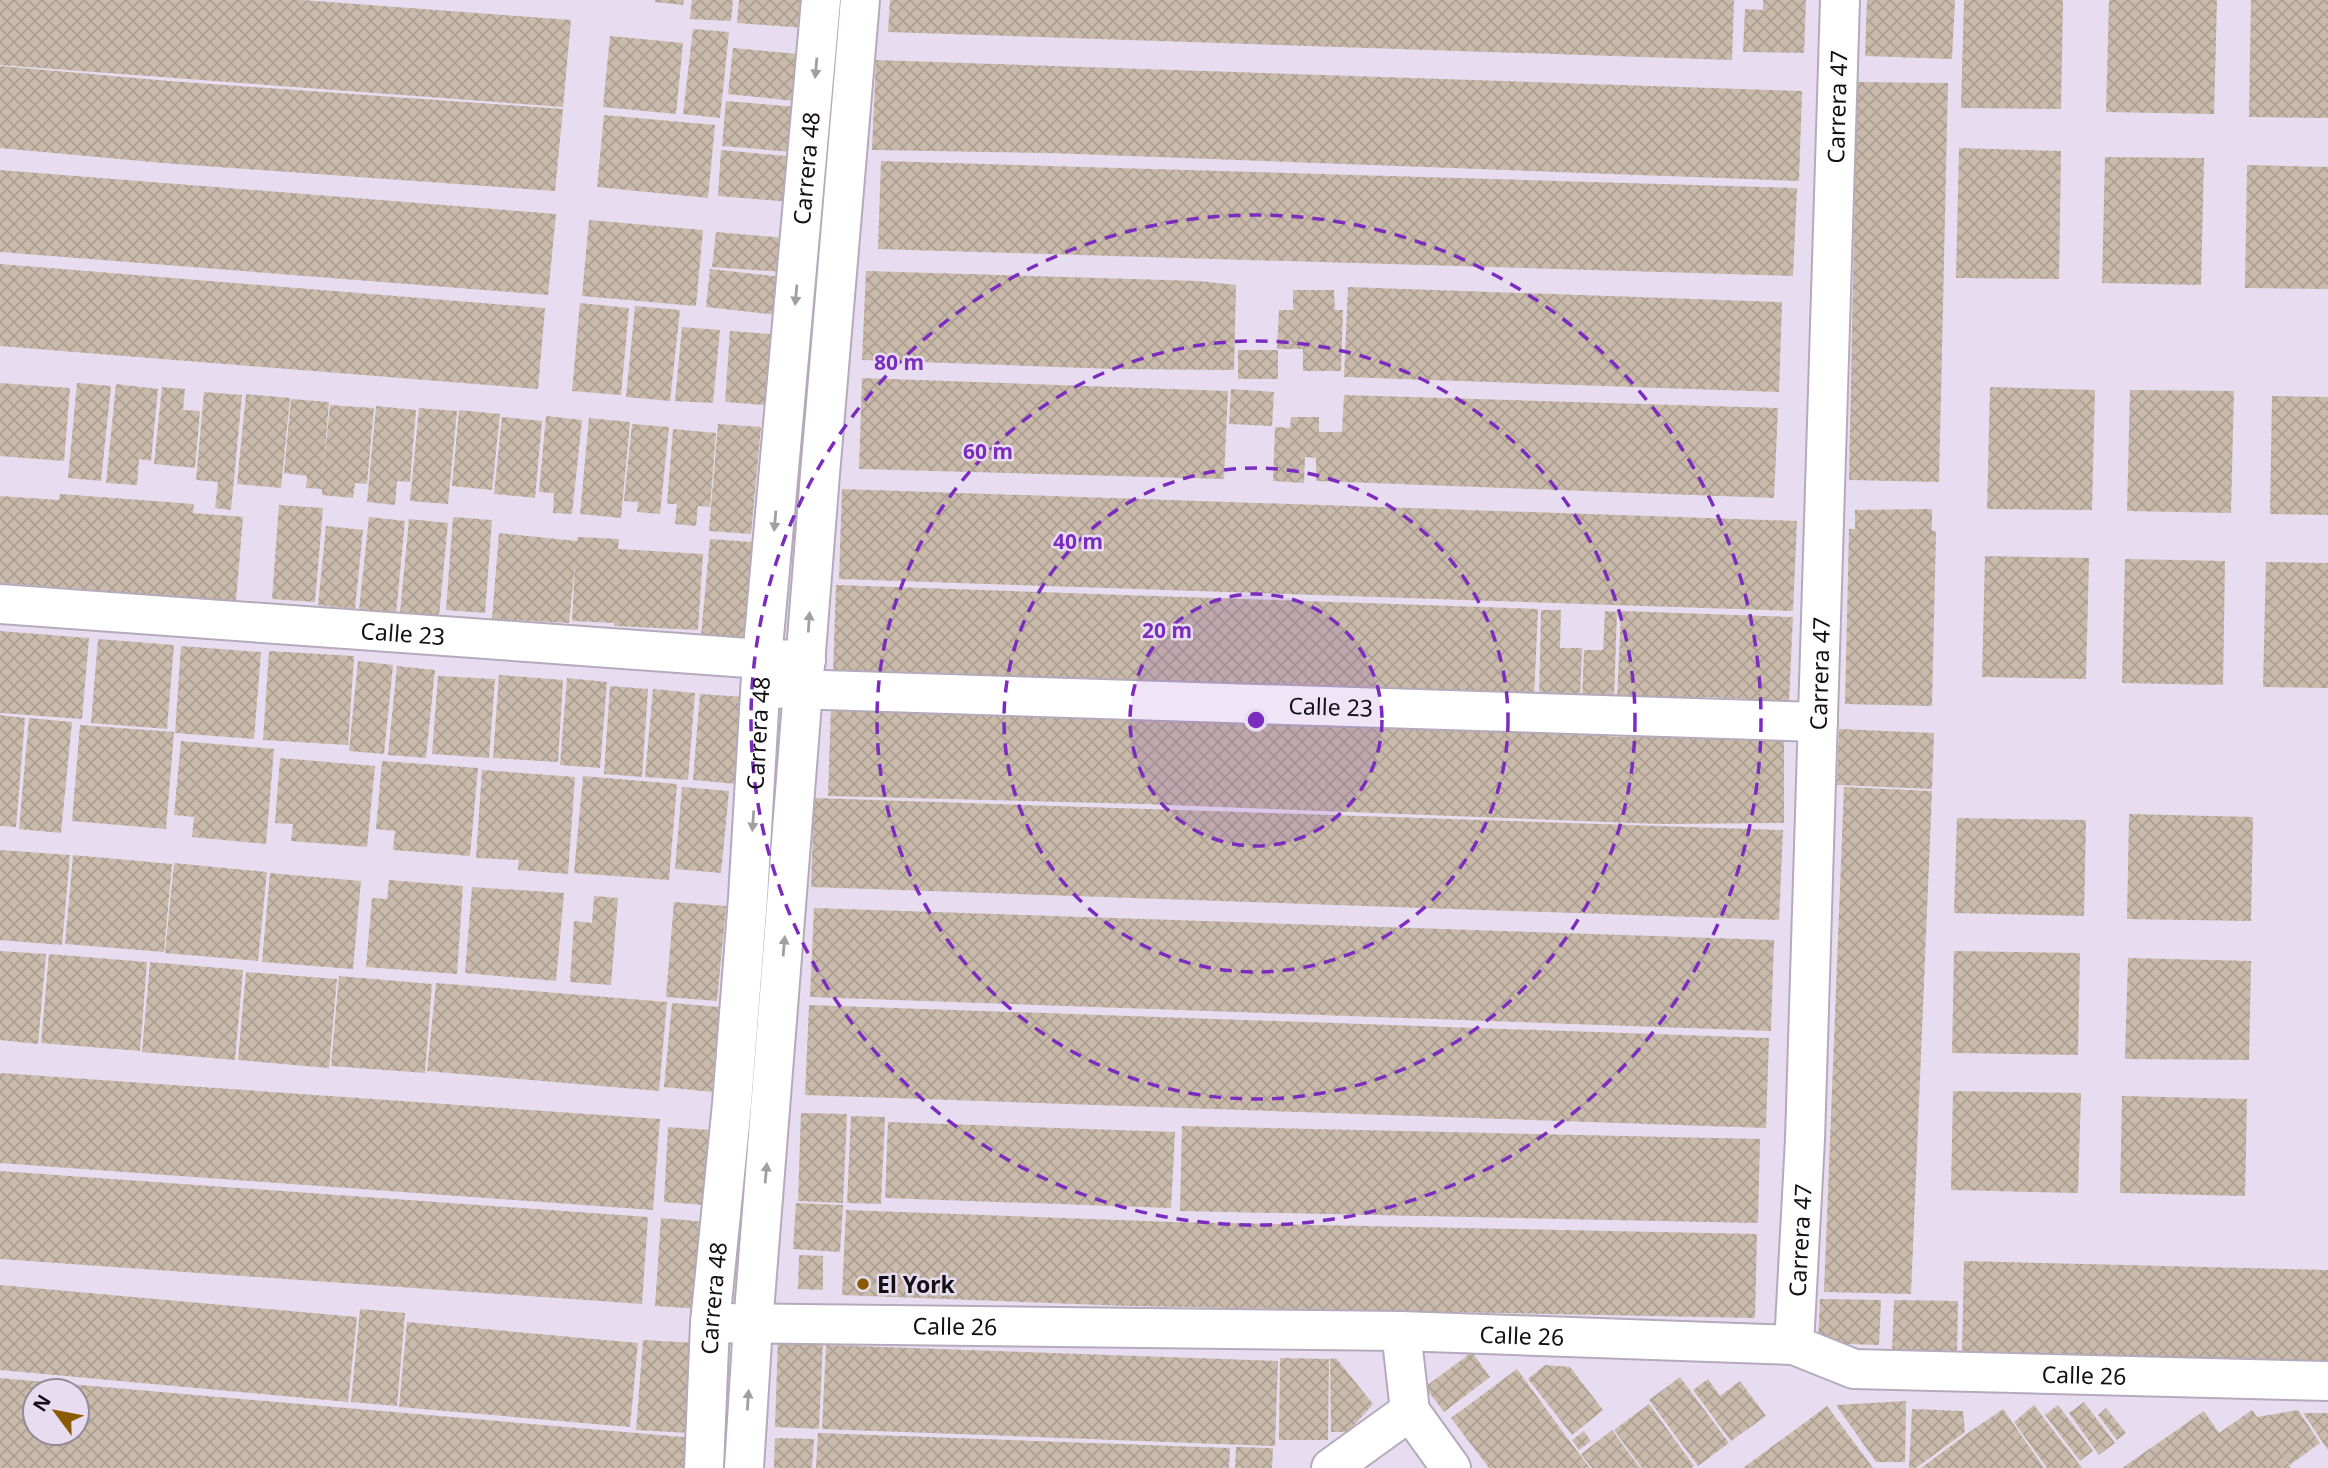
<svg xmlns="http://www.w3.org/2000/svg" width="2328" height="1468" viewBox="0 0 2328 1468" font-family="'Noto Sans',sans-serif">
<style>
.building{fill:url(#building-cross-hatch);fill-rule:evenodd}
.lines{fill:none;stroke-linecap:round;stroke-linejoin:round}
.street-casing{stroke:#b4aabc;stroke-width:42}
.secondary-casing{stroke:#b4aabc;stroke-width:42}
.street{stroke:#fff;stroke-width:38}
.secondary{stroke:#fff;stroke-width:38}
.oneway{fill:#a19fa1}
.ring{fill:none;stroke:#7b2cbf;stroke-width:3.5;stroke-dasharray:12 9}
.poi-dot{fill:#8b5b02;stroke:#e8ddf0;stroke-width:2.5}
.labels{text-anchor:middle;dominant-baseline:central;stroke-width:5;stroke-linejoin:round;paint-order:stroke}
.street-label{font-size:23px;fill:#130f15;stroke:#e8ddf0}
.poi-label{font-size:23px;font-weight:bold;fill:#130f15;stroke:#e8ddf0;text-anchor:start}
.centre{fill:#7b2cbf;stroke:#e8ddf0;stroke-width:3.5}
.ring-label{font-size:21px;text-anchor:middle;font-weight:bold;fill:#7b2cbf;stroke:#e8ddf0;stroke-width:5;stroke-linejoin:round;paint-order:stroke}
</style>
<defs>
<pattern id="building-cross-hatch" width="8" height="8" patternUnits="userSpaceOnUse" patternTransform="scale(1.75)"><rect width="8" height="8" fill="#c9baab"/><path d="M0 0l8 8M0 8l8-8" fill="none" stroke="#ac9f92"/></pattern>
</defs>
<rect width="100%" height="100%" fill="#e8ddf0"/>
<g class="building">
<path d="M0,0H303L571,20L563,107L0,65Z"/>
<path d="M655,0H684L683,5L655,2Z"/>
<path d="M692,0H733L731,21L690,19Z"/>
<path d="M739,0H808L805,28L737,23Z"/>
<path d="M890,0H1734L1732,60L888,32Z"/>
<path d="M1763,0H1806L1804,53L1743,52L1745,9L1763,10Z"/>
<path d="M1867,0H1955L1952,59L1865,56Z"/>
<path d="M1964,0H2063L2061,109L1961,108Z"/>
<path d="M2109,0H2217L2214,114L2106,112Z"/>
<path d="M2251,0H2328V118L2249,117Z"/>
<path d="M693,29L729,32L720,118L683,114Z"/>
<path d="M610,36L683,43L676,114L603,107Z"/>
<path d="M733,48L799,54L794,101L728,94Z"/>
<path d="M876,60L1802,91L1799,181L1048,153L872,150Z"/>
<path d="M0,66L169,81L563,109L555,191L163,163L0,148Z"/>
<path d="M1857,82L1948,83L1939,482L1849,480Z"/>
<path d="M726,101L798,107L793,152L722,146Z"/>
<path d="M604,115L715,125L708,198L597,187Z"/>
<path d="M1959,148L2061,151L2059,279L1956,278Z"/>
<path d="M721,150L796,157L791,202L718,196Z"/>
<path d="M2105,157L2204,158L2201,285L2102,283Z"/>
<path d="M881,161L1797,188L1793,276L878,249Z"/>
<path d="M2247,165L2328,167V289L2245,288Z"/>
<path d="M0,170L556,214L548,295L0,252Z"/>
<path d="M589,220L703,230L696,306L582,296Z"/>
<path d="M716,232L785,238L783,272L712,267Z"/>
<path d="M0,264L545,308L538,389L0,346Z"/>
<path d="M710,269L783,277L778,315L706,307Z"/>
<path d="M866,271L1199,281L1236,285L1234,370L1113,369L862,360Z"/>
<path d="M1348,287L1782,302L1779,392L1344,377Z"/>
<path d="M1293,290H1334L1335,310H1343L1341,371H1303V349H1277L1279,310H1293Z"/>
<path d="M580,303L629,308L621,395L572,391Z"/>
<path d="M635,306L680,310L670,401L626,397Z"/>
<path d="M682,327L720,330L713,403L675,401Z"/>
<path d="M730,331L783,335L778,406L725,402Z"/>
<rect x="1238" y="350" width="40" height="29"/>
<path d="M862,378L1228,391L1224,479L859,469Z"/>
<path d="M0,383L70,388L64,461L0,456Z"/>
<path d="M77,383L111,386L101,481L68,478Z"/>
<path d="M116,384L158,389L151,461L139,459L137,485L106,483Z"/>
<path d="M162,387L185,389L183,410L200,411L195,468L154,464Z"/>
<path d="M1990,387L2095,390L2092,510L1987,509Z"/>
<path d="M1231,389L1274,392L1272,426L1229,424Z"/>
<path d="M2130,390L2234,391L2231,513L2127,511Z"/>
<path d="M204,392L242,395L231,510L215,508L218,482L196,480Z"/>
<path d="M246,394L290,398L281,488L237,484Z"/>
<path d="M1344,395L1778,408L1774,498L1316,481V458L1305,457L1304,483L1273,481L1275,427L1290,428L1291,417H1319V432H1342Z"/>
<path d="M2272,396L2328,397V515L2270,514Z"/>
<path d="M291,399L329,402L323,474L330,405L374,408L367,484L355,483L353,498L322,495V489L306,488L307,476L284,473Z"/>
<path d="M376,406L416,410L410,482L397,481L395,505L367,502Z"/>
<path d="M419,408L457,411L448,504L410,501Z"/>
<path d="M459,410L500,414L492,490L452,486Z"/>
<path d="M546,416L582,420L572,514L553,513L554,493L539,492Z"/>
<path d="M502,417L542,421L535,498L494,494Z"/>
<path d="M589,418L630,422L621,518L580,514Z"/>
<path d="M632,424L669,427L660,514L637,512L638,502L624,501Z"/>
<path d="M718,424L761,427L751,534L709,531Z"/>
<path d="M673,429L716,433L710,507L698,506L696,526L675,524L677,504H667Z"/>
<path d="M842,489L1797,521L1793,611L839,579Z"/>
<path d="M60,494L194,504L193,513L243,517L236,601L0,583V496L59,500Z"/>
<path d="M279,505L323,508L315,602L272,599Z"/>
<path d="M1932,509V531H1936L1932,706L1845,704L1849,529H1855V510Z"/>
<path d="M369,517L405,521L396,614L359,610Z"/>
<path d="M453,517L492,520L485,613L446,610Z"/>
<path d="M409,519L448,523L439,616L400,613Z"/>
<path d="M326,526L363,530L355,609L318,605Z"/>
<path d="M499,533L577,541L578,537L619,539L618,549L703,554L698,630L614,626V623L572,621L575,563L569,623L492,619Z"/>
<path d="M710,539L752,542L743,639L701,636Z"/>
<path d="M1985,556L2089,558L2086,679L1982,677Z"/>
<path d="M2125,559L2225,561L2223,685L2122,683Z"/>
<path d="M2266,562L2328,563V688L2263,687Z"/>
<path d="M836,585L1538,609L1534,698L833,674Z"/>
<path d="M1541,610H1561L1560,648H1582L1580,700L1539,699Z"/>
<path d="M1605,611L1617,612L1614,700H1582L1584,650H1603Z"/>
<path d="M1621,611L1793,617L1789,701L1707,697L1664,702L1617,700Z"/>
<path d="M0,631L89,638L82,719L0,713Z"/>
<path d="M98,639L174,645L167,729L91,723Z"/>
<path d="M181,646L261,652L254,739L175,733Z"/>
<path d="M269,651L354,656L348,745L263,740Z"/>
<path d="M358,661L393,665L384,754L349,751Z"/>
<path d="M397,666L435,670L426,758L388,755Z"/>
<path d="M499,675L563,680L558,762L493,758Z"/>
<path d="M438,676L495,679L489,758L432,754Z"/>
<path d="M567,678L607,682L600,768L560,765Z"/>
<path d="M610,686L648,689L642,777L604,774Z"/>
<path d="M653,689L695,693L688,780L645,777Z"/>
<path d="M700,694L745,697L737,784L693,780Z"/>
<path d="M831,707L1575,730L1615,737L1784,736V823L1660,824L1142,804L828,796Z"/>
<path d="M0,715L25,718L16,827L0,826Z"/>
<path d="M29,718L72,722L61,833L19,829Z"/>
<path d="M80,725L174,732L166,829L72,821Z"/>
<path d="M1839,729L1934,733L1932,789L1837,785Z"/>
<path d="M181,741L274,749L266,844L192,837L194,817L174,815Z"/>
<path d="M280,758L375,766L367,847L291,841L293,824L275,823Z"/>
<path d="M382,761L478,768L470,856L393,850L395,831L376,829Z"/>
<path d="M482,770L575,777L568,874L518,870L519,860L476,858Z"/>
<path d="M583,776L677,784L669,880L574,873Z"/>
<path d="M682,787L729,791L721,873L675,869Z"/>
<path d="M1844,787L1932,791L1911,1294L1824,1292Z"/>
<path d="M814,798L1783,830L1779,920L811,887Z"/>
<path d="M2129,814L2253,817L2251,921L2127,919Z"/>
<path d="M1957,818L2086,820L2084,916L1954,913Z"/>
<path d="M0,850L70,855L62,945L0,940Z"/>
<path d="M73,855L172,864L164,952L65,944Z"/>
<path d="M174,863L267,872L258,961L165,953Z"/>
<path d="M270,873L361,881L353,969L262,962Z"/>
<path d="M389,880L463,886L457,974L366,967L372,898L387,899Z"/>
<path d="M472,887L564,893L556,981L465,973Z"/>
<path d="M594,896L618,898L611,985L570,982L574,921L592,923Z"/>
<path d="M674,902L726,906L717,1001L666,997Z"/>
<path d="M814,908L1774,940L1771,1031L810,997Z"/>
<path d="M0,951L46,954L38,1044L0,1040Z"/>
<path d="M1954,951L2080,953L2078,1055L1952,1053Z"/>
<path d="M49,954L147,962L140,1051L41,1043Z"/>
<path d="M2128,958L2251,961L2249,1060L2125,1059Z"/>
<path d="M150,962L243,970L235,1060L142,1052Z"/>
<path d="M246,972L337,979L329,1068L238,1060Z"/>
<path d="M339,976L432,984L425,1073L331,1066Z"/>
<path d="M436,983L667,1002L659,1091L427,1071Z"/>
<path d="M672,1003L719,1007L712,1092L664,1087Z"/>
<path d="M809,1005L1769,1038L1766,1128L805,1095Z"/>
<path d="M0,1073L660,1119L653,1210L0,1163Z"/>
<path d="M1953,1091L2081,1093L2078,1193L1951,1190Z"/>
<path d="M2122,1096L2247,1099L2245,1196L2120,1193Z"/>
<path d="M801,1113L847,1114L843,1203L798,1201Z"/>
<path d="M851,1116L885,1117L881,1204L847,1203Z"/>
<path d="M888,1122L1175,1132L1171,1208L885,1198Z"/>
<path d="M1182,1126L1760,1139L1758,1223L1180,1211Z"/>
<path d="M668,1127L710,1130L704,1205L664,1202Z"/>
<path d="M0,1171L648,1217L642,1304L0,1259Z"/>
<path d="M796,1203L843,1205L840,1252L793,1249Z"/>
<path d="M846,1210L1173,1222L1757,1234L1755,1318L1129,1306L842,1295Z"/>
<path d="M661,1218L707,1222L701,1309L655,1306Z"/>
<path d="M799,1255L823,1256V1290L798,1289Z"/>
<path d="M1964,1261L2328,1270V1362L1962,1353Z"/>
<path d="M0,1285L357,1317L348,1402L0,1370Z"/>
<path d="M1820,1299L1881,1300L1879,1345L1818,1343Z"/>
<path d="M1894,1300L1958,1301L1957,1351L1892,1350Z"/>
<path d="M360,1309L405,1313L397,1406L351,1402Z"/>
<path d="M407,1322L638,1343L630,1427L399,1407Z"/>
<path d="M778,1338L823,1340L819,1429L775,1427Z"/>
<path d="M643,1340L696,1343L689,1433L636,1430Z"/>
<path d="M826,1345L1278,1361L1275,1446L822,1429Z"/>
<path d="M1472,1352L1490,1377L1444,1412L1425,1387Z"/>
<path d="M1280,1358L1329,1359L1328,1440H1279Z"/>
<path d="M1336,1358L1373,1404L1348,1432H1331L1330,1359Z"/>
<path d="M1545,1365L1570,1367L1603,1410L1572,1435L1528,1379Z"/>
<path d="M1517,1369L1568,1439L1590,1468H1489L1451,1418Z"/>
<path d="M1680,1377L1729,1443L1698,1466L1649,1400Z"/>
<path d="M0,1378L694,1438L691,1468H0ZM35,1391H77V1433H35Z"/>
<path d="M1708,1379L1720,1396L1740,1381L1766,1416L1731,1441L1693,1390Z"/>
<path d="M1906,1401L1905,1462H1876L1836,1405Z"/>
<path d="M2084,1402L2115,1443L2099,1455L2069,1413Z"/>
<path d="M1649,1404L1694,1466L1692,1468H1642L1614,1430Z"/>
<path d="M2034,1405L2082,1468H2047L2014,1422Z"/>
<path d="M2058,1405L2093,1451L2080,1461L2045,1415Z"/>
<path d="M1827,1406L1873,1468H1743L1792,1432Z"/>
<path d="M2106,1408L2126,1433L2117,1440L2098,1415Z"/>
<path d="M1912,1409L1963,1411L1965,1432L1916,1468H1909Z"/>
<path d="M2003,1409L2044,1468H1921L1968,1433Z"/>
<path d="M2252,1410L2257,1417L2298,1410L2320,1443L2290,1465L2277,1448L2291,1468H2122L2204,1411L2219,1433Z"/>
<path d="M2303,1413H2328V1450Z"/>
<path d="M1612,1430L1640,1468H1592L1581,1454Z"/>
<path d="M1584,1431L1591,1441L1579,1450L1572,1440Z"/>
<path d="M818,1433L1230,1448L1229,1468H816Z"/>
<path d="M775,1438L814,1439L812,1468H774Z"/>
<path d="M1236,1447L1273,1448L1272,1468H1235Z"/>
</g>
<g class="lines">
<g class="street-casing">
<g id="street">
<path id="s1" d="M0,604L762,659L806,660"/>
<path id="s2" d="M761,688L1818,722"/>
<path id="s3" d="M710,1323L1401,1331L1794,1345L1854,1369L2328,1381"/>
<path d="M1401,1331L1410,1411L1451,1468"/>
<path id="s4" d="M1794,1345L1805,1139L1840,0"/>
<path d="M1331,1468L1410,1411"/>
</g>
</g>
<g class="secondary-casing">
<g id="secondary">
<path id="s5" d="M704,1468L710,1323L732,1104L748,898L762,659L821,0"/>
<path d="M744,1468L753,1325L820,474L860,0"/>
</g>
</g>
<use href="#street" class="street"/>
<use href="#secondary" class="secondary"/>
</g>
<defs><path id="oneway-solid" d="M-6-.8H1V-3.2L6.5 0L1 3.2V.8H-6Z" transform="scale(1.75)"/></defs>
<g class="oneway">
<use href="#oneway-solid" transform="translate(816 68) rotate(95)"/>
<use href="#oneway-solid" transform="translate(796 295) rotate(95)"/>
<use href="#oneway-solid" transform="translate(775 521) rotate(95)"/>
<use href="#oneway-solid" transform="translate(809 622) rotate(-86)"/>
<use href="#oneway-solid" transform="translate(753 821) rotate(94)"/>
<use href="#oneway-solid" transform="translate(784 946) rotate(-85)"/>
<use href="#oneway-solid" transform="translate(766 1173) rotate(-85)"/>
<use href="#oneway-solid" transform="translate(748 1400) rotate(-86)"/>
</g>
<circle cx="1256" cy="720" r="126" fill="#7b2cbf" fill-opacity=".12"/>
<g class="ring">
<circle cx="1256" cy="720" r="126"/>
<circle cx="1256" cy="720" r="252"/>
<circle cx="1256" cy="720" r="379"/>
<circle cx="1256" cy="720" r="505"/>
</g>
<circle class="poi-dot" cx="863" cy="1284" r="7"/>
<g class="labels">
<g class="street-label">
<text stroke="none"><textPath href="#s4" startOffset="1239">Carrera 47</textPath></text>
<text stroke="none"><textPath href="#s5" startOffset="1304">Carrera 48</textPath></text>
<text stroke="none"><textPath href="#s1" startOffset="404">Calle 23</textPath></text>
<text stroke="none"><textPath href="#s4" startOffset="672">Carrera 47</textPath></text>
<text stroke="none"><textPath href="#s2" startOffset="570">Calle 23</textPath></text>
<text stroke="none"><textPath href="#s5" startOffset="737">Carrera 48</textPath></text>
<text stroke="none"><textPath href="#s4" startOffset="105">Carrera 47</textPath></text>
<text stroke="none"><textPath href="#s5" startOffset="170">Carrera 48</textPath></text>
<text stroke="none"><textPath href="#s3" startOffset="245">Calle 26</textPath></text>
<text stroke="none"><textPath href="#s3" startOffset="812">Calle 26</textPath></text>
<text stroke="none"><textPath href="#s3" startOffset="1379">Calle 26</textPath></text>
</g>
<g class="poi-label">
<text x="877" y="1284">El York</text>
</g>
</g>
<circle cx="1256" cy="720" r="10" class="centre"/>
<g class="ring-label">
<text x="899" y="370">80 m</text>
<text x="988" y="459">60 m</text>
<text x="1078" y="549">40 m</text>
<text x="1167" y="638">20 m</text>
</g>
<g transform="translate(56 1412) rotate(302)"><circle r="33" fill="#e8ddf0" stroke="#938b98" stroke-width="2"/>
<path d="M0-5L12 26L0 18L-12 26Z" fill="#8b5b02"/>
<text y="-10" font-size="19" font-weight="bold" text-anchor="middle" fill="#130f15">N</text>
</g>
</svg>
